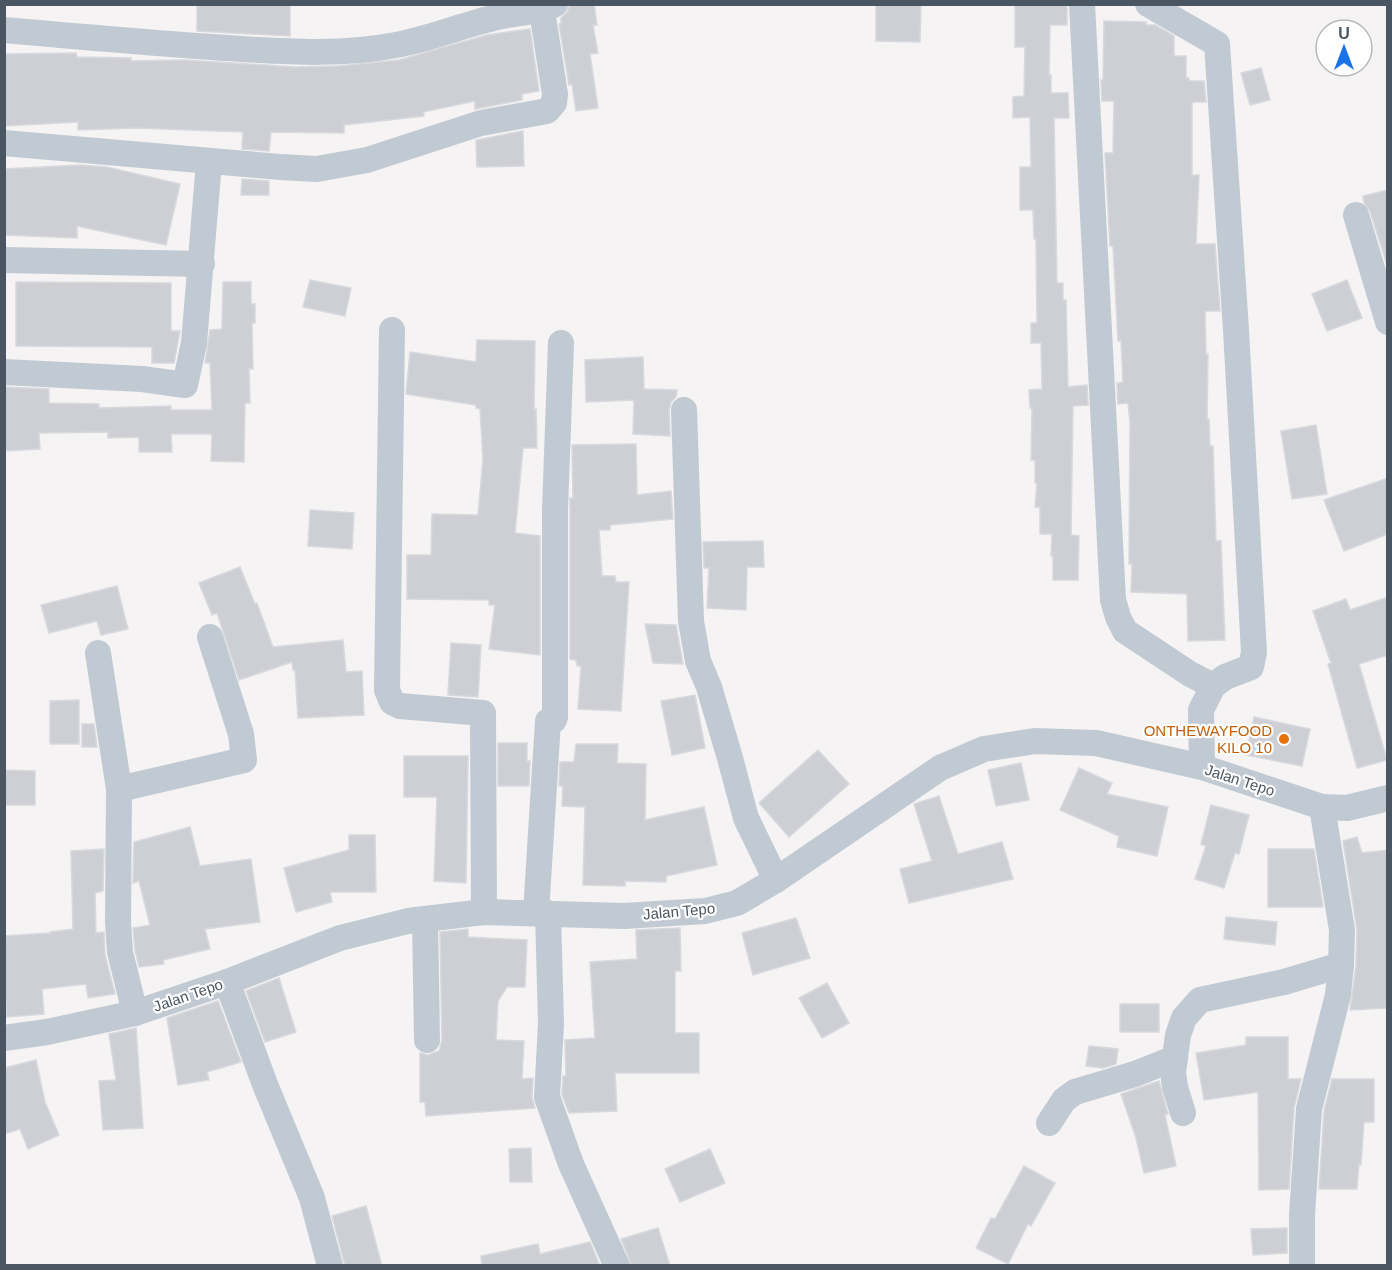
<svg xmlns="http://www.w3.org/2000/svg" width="1392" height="1270" viewBox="0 0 1392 1270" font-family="Arial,sans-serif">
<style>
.building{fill:#cdcfd5;stroke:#d7d9de;stroke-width:1.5}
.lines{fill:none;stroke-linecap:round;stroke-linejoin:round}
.minor{stroke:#c1cad2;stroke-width:26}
.food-dot{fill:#e8710a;stroke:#fff;stroke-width:2}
.labels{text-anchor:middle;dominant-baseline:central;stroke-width:4.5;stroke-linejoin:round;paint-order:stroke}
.food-label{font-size:15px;fill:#c56008;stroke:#fff;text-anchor:end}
.street-label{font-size:15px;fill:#4a5661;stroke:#fff}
</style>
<rect width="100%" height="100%" fill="#f5f3f3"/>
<g class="building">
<path d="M197,4H290V36L197,31Z"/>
<path d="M570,4H594L597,25H593L598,53L590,54L598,108L576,111L572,84L569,85L559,24H561V18L567,12Z"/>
<path d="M876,4H921L920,42L876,41Z"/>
<path d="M1015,4H1067V25H1050L1049,75H1051V93H1068L1069,118H1054L1057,283H1063V300H1066L1068,387L1087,385L1088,405L1073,406L1071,535L1079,536L1078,580H1053V556H1051L1052,534H1040V507H1035L1037,483H1035V460H1031L1032,408H1030L1029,390L1042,389L1041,343H1031V323H1037L1036,239H1034L1033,210H1020V167H1031L1030,117L1013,118V97L1024,96L1025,47H1015Z"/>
<path d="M1104,21L1146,22V25H1155L1174,36V56H1186V78H1189V81H1204L1206,102H1192V175H1199L1196,244H1215L1220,311H1205L1206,354H1208L1207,419H1209L1210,446H1213L1216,541H1221L1225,640L1188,641L1187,594L1131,592L1132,564H1129L1130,422L1128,403L1118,404L1117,383L1123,382L1121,341H1118L1113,246H1110L1105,153H1113L1114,101H1102L1101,80H1103Z"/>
<path d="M530,29L539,91L522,94V100L475,109V101L423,112L424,116L344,125V133L271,132L269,151L242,149L243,132L136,128L78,130V122L4,126V54L76,53L77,57L131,58V61L185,60L296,67L338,66L399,60L487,35Z"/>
<path d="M1261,68L1270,100L1250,105L1241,73Z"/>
<path d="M523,131L524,166L477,167L476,140Z"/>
<path d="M80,165L107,167L180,184L166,245L77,226V238L4,235V169Z"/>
<path d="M242,179L269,181V195H241Z"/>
<path d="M1388,190V265H1387L1370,211L1364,203L1363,196Z"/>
<path d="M310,280L351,288L345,316L303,307Z"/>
<path d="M1347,280L1362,318L1327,331L1312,294Z"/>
<path d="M16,282L171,283V331H180L174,363H152V347L16,346Z"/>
<path d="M223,282H251V304H255V323H252L253,369H249L250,403H245L244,462L211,461L212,434H171L172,452H139V437L108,438V432L39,433L40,449L4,451V387L49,389V403L99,404V408L171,406V410H212L210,363H205L210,330L222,329Z"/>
<path d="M477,340L535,341L534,410L536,409L537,448H523L515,533L540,536V655L489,649L495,605H489V600L407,599V555H431L432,514L478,515L483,459L480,409L476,408V405L406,394L410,352L476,362Z"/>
<path d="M643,357L644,389L677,390L676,397L671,402L669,410L670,436L633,434L634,400L586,402L585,360Z"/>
<path d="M1316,425L1327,494L1292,499L1281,431Z"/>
<path d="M636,444L637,495L671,491L673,519L610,525V530H599L602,576H615L616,582H629L621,711L578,709L581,666H577L576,660L570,659V498H573L572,445Z"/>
<path d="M1388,478V534L1344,551L1324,500Z"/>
<path d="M310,510L354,513L352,549L308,546Z"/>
<path d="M763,541L764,567H747L746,610L707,608L709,568H704L703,542Z"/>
<path d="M240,567L255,604L257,603L273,647L343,640L346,672L362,671L364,715L298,718L295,670H293L292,662L239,680L217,613L212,615L199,583Z"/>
<path d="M117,586L128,629L101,635L97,621L49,633L41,605Z"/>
<path d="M1388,597V655L1359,664L1387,760L1357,768L1328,664L1331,663L1313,611L1346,599L1350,610Z"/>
<path d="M645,624L676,625L683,664L653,663Z"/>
<path d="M451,643L481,645L478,697L448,695Z"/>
<path d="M695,695L705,748L672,755L661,701Z"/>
<path d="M79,700V744H50V701Z"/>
<path d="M1254,717L1310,729L1302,766L1246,755Z"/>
<path d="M82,724H94L97,747H82Z"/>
<path d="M498,743H527V761H530L529,786H498Z"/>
<path d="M576,744H618L617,763L646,764L645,820L704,807L717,865L666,876V882L625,881V886L583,885L585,807L562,806L563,786H559L560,762H574Z"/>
<path d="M818,750L849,784L789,837L759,803Z"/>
<path d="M404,756H468L466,883L434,881L437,797H404Z"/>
<path d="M1021,763L1029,800L996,806L988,770Z"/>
<path d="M1079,768L1112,783L1107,794L1168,807L1157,856L1117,847L1119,836L1060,810Z"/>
<path d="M4,770L35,771V805H4Z"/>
<path d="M939,796L958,854L1002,842L1013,879L909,903L900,869L932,861L914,804Z"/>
<path d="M1211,805L1249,815L1239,854L1235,853L1224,888L1195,879L1206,846L1201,844Z"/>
<path d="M190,827L200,866L251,859L260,922L205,929L210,949L163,960L164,964L139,967L135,950L133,928L150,925L139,881L133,883L134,842Z"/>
<path d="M349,835H375L376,892H330L332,902L296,912L284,868L349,850Z"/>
<path d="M1357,837L1362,853L1388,850V1008L1350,1010L1356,966L1357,930L1343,841Z"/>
<path d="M104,849L103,891L95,893L96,933L104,932L105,955L115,994L88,998L86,984L42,989L44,1014L7,1017L4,985V936L50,933V932L73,929L71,851Z"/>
<path d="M1268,849H1314L1323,907H1268Z"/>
<path d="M1226,917L1277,922L1275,945L1224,939Z"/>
<path d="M796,918L810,958L753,975L742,933Z"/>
<path d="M680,928L681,971H675V1033H699V1073H615L617,1111L569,1113L562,1095L563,1076H566L565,1040L595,1038L590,962L637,959L636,930Z"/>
<path d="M468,929V937L527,940L525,987H507L498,1001L496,1040L524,1041L522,1079L533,1078L532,1097L535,1108L426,1116L425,1102H420V1053L428,1055L439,1051L442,1040L440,932Z"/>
<path d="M279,978L296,1032L265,1042L246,991Z"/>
<path d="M827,983L849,1023L822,1038L799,998Z"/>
<path d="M218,1001L241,1062L207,1072L209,1080L178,1085L167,1018Z"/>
<rect x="1120" y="1004" width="39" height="28"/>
<path d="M136,1028L143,1128L103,1130L99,1081L116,1080L109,1034Z"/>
<path d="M1246,1037H1288V1079H1301L1294,1108L1289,1189L1259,1190L1258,1092L1204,1100L1196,1053L1246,1045Z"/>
<path d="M1089,1046L1118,1049L1116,1064L1103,1068L1086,1066Z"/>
<path d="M36,1060L45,1102L59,1135L28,1149L20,1129L4,1134V1068Z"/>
<path d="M1332,1079H1374V1122H1364L1361,1165L1359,1164L1357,1189H1319L1324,1111Z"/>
<path d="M1159,1081L1168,1114L1165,1115L1176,1166L1144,1173L1136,1138L1121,1094Z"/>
<path d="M531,1148L532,1182H510L509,1149Z"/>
<path d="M710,1149L725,1183L680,1202L665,1169Z"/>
<path d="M1024,1166L1055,1183L1031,1226L1028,1224L1008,1264L976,1248L991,1218L995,1219Z"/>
<path d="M366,1206L382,1266H345L332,1216Z"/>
<path d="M658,1228L670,1266H632L621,1239Z"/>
<path d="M1287,1228V1253L1253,1255L1251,1229Z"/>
<path d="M590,1242L600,1266H482L481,1256L538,1244L540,1254Z"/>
</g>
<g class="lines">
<g class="minor">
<path d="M1082,4L1113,600L1118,617L1125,631L1190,674L1213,686L1225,677L1251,667L1254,652L1236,330L1217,44L1148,4"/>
<path d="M4,30C83,37 162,44 241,49C292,52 345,55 396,45C429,39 460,26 493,18C514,12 535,14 555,4"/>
<path d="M4,143L280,167L317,169L367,160L481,123L547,111L554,103L555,94L542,11"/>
<path d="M1356,215L1388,322"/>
<path d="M4,260L202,264"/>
<path d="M392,330L387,690L392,702L400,706L483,713L484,912"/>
<path d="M4,372L142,379L185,385L194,343L209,162"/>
<path d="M684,410L691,621L698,661L709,687L730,758L746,818L776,880"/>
<path d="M98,653L119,789L118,922L120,952L135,1013"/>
<path d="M1202,767L1201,710L1213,686"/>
<path d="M119,789L244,760L241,734L210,637"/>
<path d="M536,913L548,721L554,720L555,717V510L561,343"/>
<path d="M548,913L551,1024L547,1097L571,1164L617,1266"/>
<path d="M425,919L427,1040"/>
<path d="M227,982L266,1087L312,1198L330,1266"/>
<path d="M4,1038L47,1032L135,1013L227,982L340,938L408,921L484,912L624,916L705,911L737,903L776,880L940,768L984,749L1035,741L1096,743L1202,767L1322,807L1347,808L1388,798"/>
<path d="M1183,1113L1175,1087L1173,1072L1178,1035L1184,1018L1200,1000L1284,982L1341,965"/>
<path d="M1049,1123L1064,1100L1075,1092L1135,1074L1175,1058"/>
<path d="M1302,1266V1215L1309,1109L1338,995L1341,965L1342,930L1322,807"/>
</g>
</g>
<circle class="food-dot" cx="1284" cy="739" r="6"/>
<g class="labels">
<g class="food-label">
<text x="1272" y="730">ONTHEWAYFOOD<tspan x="1272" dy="17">KILO 10</tspan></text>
</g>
<g class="street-label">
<text transform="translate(1240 780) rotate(18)">Jalan Tepo</text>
<text transform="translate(679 911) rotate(-5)">Jalan Tepo</text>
<text transform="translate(188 995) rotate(-19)">Jalan Tepo</text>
</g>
</g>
<rect width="1392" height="1270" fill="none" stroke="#4a5661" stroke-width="12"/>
<g transform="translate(1344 48)"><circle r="28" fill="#ffffff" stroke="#b7bbc0" stroke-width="1.5"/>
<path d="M0-4.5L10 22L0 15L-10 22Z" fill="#1a73e8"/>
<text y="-9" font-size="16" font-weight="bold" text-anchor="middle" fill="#4a5661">U</text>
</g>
</svg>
